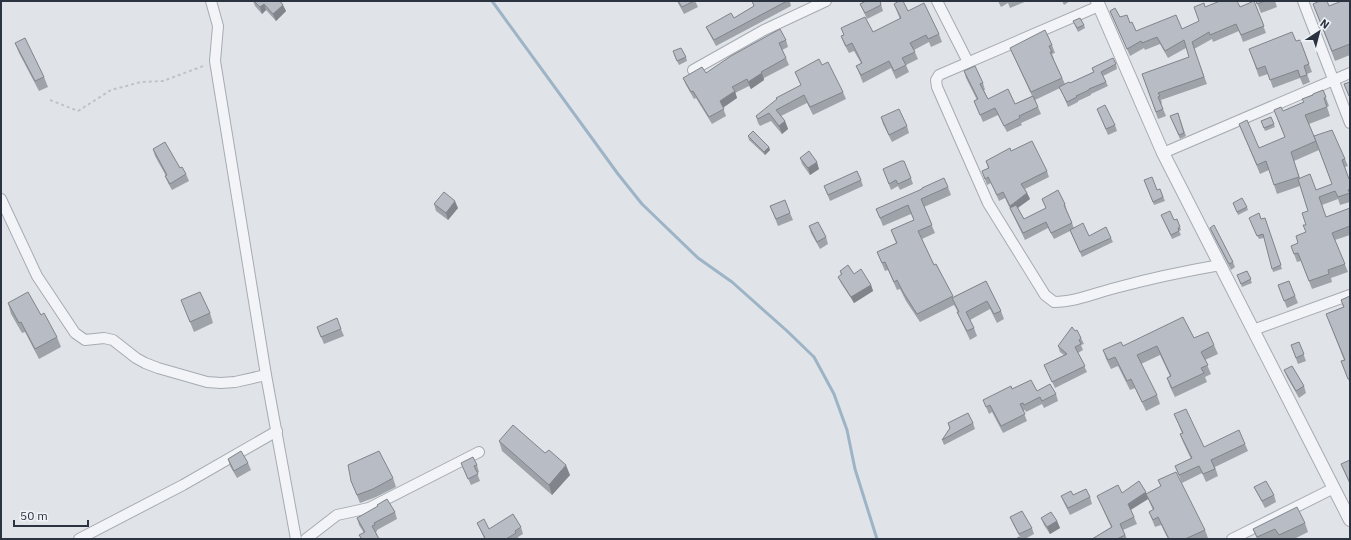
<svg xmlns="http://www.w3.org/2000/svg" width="1351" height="540" viewBox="0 0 1351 540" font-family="'IBM Plex Sans',sans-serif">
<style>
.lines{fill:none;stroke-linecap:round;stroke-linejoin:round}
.stream{stroke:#9db4c6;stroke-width:3}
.minor-casing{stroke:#a6abb2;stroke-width:12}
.tertiary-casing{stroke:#a6abb2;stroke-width:14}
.path{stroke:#bfc2c7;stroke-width:2;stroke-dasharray:3 3;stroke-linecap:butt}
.minor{stroke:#f3f4f7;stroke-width:10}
.tertiary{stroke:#f3f4f7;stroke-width:12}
.wall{fill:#9ea3a9;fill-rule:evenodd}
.shaded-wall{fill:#81848a}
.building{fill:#b8bdc5;stroke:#81848a}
</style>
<rect width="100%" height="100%" fill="#e0e4e8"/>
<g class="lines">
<path class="stream" d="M492,1L618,174L642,204L698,258L732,282L786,330L814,357L834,394L847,430L855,469L877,539"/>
<g class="minor-casing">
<g id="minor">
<path d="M211,1L218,26L215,61L266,375L296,539"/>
<path d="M937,1L968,62"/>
<path d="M1303,1L1350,123"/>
<path d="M1099,6L939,75L936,80L937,87L988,203L1045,295L1054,302C1076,302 1098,292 1119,287C1152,278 1186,271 1220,265"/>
<path d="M693,70L764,30L826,1"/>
<path d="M1163,153L1350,73"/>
<path d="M1,199L37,276L75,333L85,340L104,338L113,340L136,358L145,363L158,368L207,382L221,383L235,382L266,375"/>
<path d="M1253,330L1350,295"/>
<path d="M79,539L183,485L277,431"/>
<path d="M306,539L337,515L369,508L479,452"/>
<path d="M1232,539L1334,488"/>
</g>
</g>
<g class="tertiary-casing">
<path id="tertiary" d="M1097,1L1163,153L1350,520"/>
</g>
<path class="path" d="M50,100L78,111L111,90L141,82L163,81L206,65"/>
<use href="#minor" class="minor"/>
<use href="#tertiary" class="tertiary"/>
</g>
<g class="wall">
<path d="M253,1H280L286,11L276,21L266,10L262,14L255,6Z"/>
<path d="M677,1H695L698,7L684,14Z"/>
<path d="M752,1H793L790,2L791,6L716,46L709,33L706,27L734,18L754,6Z"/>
<path d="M865,1H880L883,11L867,19L860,4Z"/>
<path d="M998,1H1027L1010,8L1008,3L1001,7Z"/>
<path d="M1062,1H1070L1064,5Z"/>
<path d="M1254,1L1266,33L1243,42L1239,31L1213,42L1212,39L1194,49L1207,84L1161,100L1162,103L1161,104L1166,116L1158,119L1142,74L1189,57L1186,48L1168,58L1160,44L1145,50L1144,48L1130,56L1110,11L1130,23L1136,31L1182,29L1199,22L1205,7H1240Z"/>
<path d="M1256,1H1275L1277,7L1261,13Z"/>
<path d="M1350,1V55L1335,61L1313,4L1329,6Z"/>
<path d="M894,4L908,11L939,34L942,42L931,47L929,42L914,50L918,59L906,65L909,72L896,79L891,68L863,83L859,73L856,66L861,63L854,51L849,53L844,44L841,36L844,35L841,28L873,32L900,19Z"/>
<path d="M1073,21L1084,25L1085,28L1078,32Z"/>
<path d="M786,40L788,47L782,50L786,58L789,65L764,78V80L751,89L749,86L735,93L737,98L723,108L726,116L712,124L696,98L694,99L686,85L683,78L706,73Z"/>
<path d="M1300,40L1312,72L1307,74L1310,82L1303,85L1300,78L1273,88L1268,74L1259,77L1249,49L1296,41Z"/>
<path d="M15,43L44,77L48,87L39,91L19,53Z"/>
<path d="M1052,45L1055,53L1052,54L1054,59V60L1065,84L1070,83L1093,72L1092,68L1116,64L1117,69L1103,76L1108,86L1091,94V95L1078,101V102L1068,107L1060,88L1035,100L1041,114L1021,123L1022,125L1007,132L998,115L983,122L974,101L977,100L966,78L964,71L983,83L985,90H984L988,99L1015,104L1032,96L1013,55L1010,48Z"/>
<path d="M674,55L686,57L687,61L679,65Z"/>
<path d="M822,65L843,92L846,99L813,115L807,103L781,116L785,121L788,129L782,134L771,121L760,126L758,123L756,116L801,85L795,72Z"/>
<path d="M1323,90L1329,106L1327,107L1330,116L1309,124L1316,141L1345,159L1348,166L1345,167L1349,179L1350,178V202L1340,205L1338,199L1322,205L1326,217L1350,208V235L1335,240L1348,272L1331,278L1332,282L1312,289L1301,261L1297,262L1291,246L1298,243L1306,232V225L1308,211L1300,186L1277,194L1269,170L1260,174L1239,124L1259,148L1285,138L1274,110L1283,111L1304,102L1313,95ZM1319,150L1332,184L1316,190L1300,178L1294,161Z"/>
<path d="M1097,109L1115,125L1117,131L1108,135Z"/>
<path d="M1178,113L1186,136L1180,139L1170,116Z"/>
<path d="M881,117L907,126L909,133L892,142L883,124Z"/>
<path d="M1271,117L1275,127L1265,131L1261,121Z"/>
<path d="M748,136L769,147L770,150L765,155L749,140Z"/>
<path d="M153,149L180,168L186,174L189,181L172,190L168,183L165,176H166L155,156Z"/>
<path d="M1011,151L1047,171L1049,177L1025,189L1030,199L1018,208L1024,219L1046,208L1042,199L1065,204L1067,211L1074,228L1089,236L1111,238L1113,242L1082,257L1070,231L1054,239L1048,228L1025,240L1011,211L1005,198L999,201L991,183L987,185L982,171L988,168L986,161Z"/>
<path d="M800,158L819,169L810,175L802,164Z"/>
<path d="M883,169L911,178L913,184L900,190L898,186L891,190Z"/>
<path d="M861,180L863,186L830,201L824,186Z"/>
<path d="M1144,180L1157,190L1160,189L1165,201L1154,205Z"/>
<path d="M948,187L951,195L924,207L935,233L922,239L934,265L936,264L953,297L986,281L1001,311L1004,319L997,323L990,309L970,320L974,328L977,336L970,340L961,321L957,312H958L954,305L920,322L906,301L900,289L897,290L888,270L885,271L877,252L896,243L891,230L914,220L911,214L883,226L876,209Z"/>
<path d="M1233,203L1247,207L1248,210L1238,215Z"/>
<path d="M434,204L458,208L448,220L436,211Z"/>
<path d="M770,206L790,213L793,220L778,226Z"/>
<path d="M1161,215L1174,220L1177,219L1181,230L1179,231L1181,235L1172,239Z"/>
<path d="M1249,218L1261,219L1265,218L1282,269L1273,272L1264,238L1259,239Z"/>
<path d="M809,226L826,237L828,244L820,249L811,233Z"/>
<path d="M1210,228L1233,262L1235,267L1231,270L1212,233Z"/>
<path d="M840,271L854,274L871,285L873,291L854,303L841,283L838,277L841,275Z"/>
<path d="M1247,271L1252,283L1242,287L1237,275Z"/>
<path d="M1289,281L1298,303L1287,308L1278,285Z"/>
<path d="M1350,296V384L1341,361L1344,360L1326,314L1343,307L1341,300Z"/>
<path d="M181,300L210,313L213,323L194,332Z"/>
<path d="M8,303L41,315L57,337L61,347L39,359L25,332L22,333L11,314Z"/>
<path d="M317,327L341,329L344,336L324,344Z"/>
<path d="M1075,331L1081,338L1084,344L1081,345L1083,350L1078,353L1087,372L1055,388L1044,365L1064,355L1060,352L1058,346Z"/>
<path d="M1194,338L1214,345L1218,354L1205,360L1211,374L1205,377L1207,382L1175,397L1170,387L1167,378L1170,376L1160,355L1141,364L1157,395L1160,404L1146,411L1135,388L1130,390L1118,366L1111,369L1106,359L1103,350L1123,346Z"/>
<path d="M1299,342L1306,361L1298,364L1291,345Z"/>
<path d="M1284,370L1304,386L1306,393L1299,398L1287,377Z"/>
<path d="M1012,389L1037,391L1056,394L1058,401L1044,408L1042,404L1026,412L1025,410L1023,411L1027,421L1003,433L992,412L989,414L983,400Z"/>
<path d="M1174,414L1204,447L1245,444L1248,451L1215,467L1218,476L1206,482L1202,473L1182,483L1175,466L1191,459L1183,442L1180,434L1182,433Z"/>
<path d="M948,423H973L975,429L944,445L942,440L950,429Z"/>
<path d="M499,441L570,475L552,495L502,451Z"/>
<path d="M228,459L248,463L251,470L237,478L230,466Z"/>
<path d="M1350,460V485L1341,464Z"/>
<path d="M461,463L477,465L479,472L477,473L480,481L471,485Z"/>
<path d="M393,478L396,487L376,497L360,503L351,481Z"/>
<path d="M1158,480L1205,530L1208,538L1205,539H1168L1161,525L1155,527L1149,512L1153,510L1148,499L1131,510L1137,524L1123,530L1127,539H1092L1111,527L1100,503L1097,496L1122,493L1146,492V494L1161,487Z"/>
<path d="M1254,487L1274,495L1276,502L1265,508L1257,493Z"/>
<path d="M1073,495L1090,497L1092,504L1070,515L1064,503L1061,496Z"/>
<path d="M395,512L397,519L377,530V531L376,532L379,539H361L359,535L364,533L359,525L357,518Z"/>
<path d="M1010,517L1032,528L1034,534L1025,539H1021L1013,524Z"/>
<path d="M1041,518L1057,521L1060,528L1050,534L1044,525Z"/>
<path d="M477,523L489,529L521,527L523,534L518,537V539H482L484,538Z"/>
<path d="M1305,523L1308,532L1294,539H1279V538L1276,539H1257L1253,529Z"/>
</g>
<g class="shaded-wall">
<path d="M264,4L266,10L262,14L260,7Z"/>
<path d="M283,5L286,11L276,21L273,14Z"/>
<path d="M762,73L764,80L751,89L748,82Z"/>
<path d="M735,91L737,98L722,108L720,101Z"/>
<path d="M785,121L788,129L782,134L779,126Z"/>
<path d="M769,147L770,150L765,155L764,152Z"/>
<path d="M817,162L819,169L810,175L808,168Z"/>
<path d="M1027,193L1030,199L1012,212L1010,206Z"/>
<path d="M455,201L458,208L448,220L446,213Z"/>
<path d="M871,285L873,291L854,303L851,297Z"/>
<path d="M566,465L570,475L552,495L549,485Z"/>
<path d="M1146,492L1148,499L1130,510L1128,504Z"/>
<path d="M1057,521L1060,528L1050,534L1047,527Z"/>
</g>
<g class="building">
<path d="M254,1H280L283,5L273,14L264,4L260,7Z"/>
<path d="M678,1H694L682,7Z"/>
<path d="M752,1H787L714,40L706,27L731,13L734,18L754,6Z"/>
<path d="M866,1H880L881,5L865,13L860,4Z"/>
<path d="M899,1H903L908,11L924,3L939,34L928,39L926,35L910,43L915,52L902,58L906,65L894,71L889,61L861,75L856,66L862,63L852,43L846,46L841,36L844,35L841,28L865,17L873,32L901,18L894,4Z"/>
<path d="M1220,1H1237L1240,7L1254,1L1264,26L1241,35L1236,24L1210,35L1209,32L1192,42L1204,77L1158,93L1160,96L1158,97L1163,109L1156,112L1142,74L1189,57L1184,40L1165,51L1157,37L1142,43L1141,41L1127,49L1110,11L1115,8L1120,17L1127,15L1130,23L1132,22L1136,31L1176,15L1182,29L1199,21L1194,7L1204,3L1205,7Z"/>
<path d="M1256,1H1265L1257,4Z"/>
<path d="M1320,1H1327L1329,6L1342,1H1350V44L1332,51L1313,4Z"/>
<path d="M1080,18L1084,25L1077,28L1073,21Z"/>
<path d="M780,29L786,40L779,43L786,58L761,72L762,73L748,82L747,79L732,87L735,91L720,101L724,109L709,117L693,91L691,92L683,78L702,67L706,73L731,56Z"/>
<path d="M1045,30L1052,45L1049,46L1052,52H1050L1062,78L1031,92L1010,48Z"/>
<path d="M1292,32L1296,41L1300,40L1309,64L1304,66L1307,75L1300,77L1298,70L1270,80L1265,66L1257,69L1249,49Z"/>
<path d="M25,38L44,77L35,81L15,43Z"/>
<path d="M681,48L686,57L677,61L673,51Z"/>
<path d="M1113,58L1116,64L1101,72L1106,82L1089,89V90L1076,96L1077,97L1067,102L1059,87L1069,82L1070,83L1094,72L1092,68Z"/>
<path d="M819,59L822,65L828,62L843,92L810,107L804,95L776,110L785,121L779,126L769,113L758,119L756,116L777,99L776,98L801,85L795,72Z"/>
<path d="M975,66L983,83L980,84L988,99L1008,89L1015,104L1033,96L1038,107L1019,116L1020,118L1004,126L995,108L980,115L974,101L978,99L964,71Z"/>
<path d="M1350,82V95L1349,96L1344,84Z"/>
<path d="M1323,90L1326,97L1324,98L1327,107L1305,115L1316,141L1291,152L1299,177L1274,185L1266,161L1257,165L1239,124L1247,120L1259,148L1285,137L1274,110L1281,107L1283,111L1304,102L1302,99L1313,95V94Z"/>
<path d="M1105,105L1115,125L1106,129L1097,109Z"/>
<path d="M899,109L907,126L889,135L881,117Z"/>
<path d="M1178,113L1184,133L1179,135L1170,116Z"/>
<path d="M1271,117L1274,124L1264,128L1261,121Z"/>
<path d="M1332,130L1345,159L1342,160L1349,179L1350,178V189L1348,190L1350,193L1338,197L1335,191L1319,197L1326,217L1350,208V226L1332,233L1345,264L1328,270L1329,274L1309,281L1298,253L1294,254L1291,246L1298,243L1296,236L1306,232L1303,225H1306L1302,213L1308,211L1298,179L1310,174L1316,190L1332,184L1314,136Z"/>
<path d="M753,131L769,147L764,152L748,136Z"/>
<path d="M1032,141L1047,171L1021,184L1027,193L1010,206L1003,192L997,195L988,177L985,179L982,171L989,168L986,161L1010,148L1011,151Z"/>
<path d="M165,142L180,168L182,167L186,174L170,184L165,176L167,175L153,149Z"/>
<path d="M809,151L817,162L808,168L800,158Z"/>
<path d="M901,161H904L911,178L898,184L896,180L889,184L883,169Z"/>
<path d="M857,171L861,180L828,195L824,186Z"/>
<path d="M1152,177L1157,190L1160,189L1163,197L1153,202L1144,180Z"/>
<path d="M944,178L948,187L921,199L932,225L918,231L934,265L936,264L953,296L917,314L903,292L897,280L894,282L885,262L882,263L877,252L897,243L891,230L914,220L908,205L880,218L876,209L922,189V188Z"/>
<path d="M1058,190L1065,204L1064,205L1072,223L1051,233L1046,222L1023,233L1010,208L1016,205L1024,219L1046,208L1042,199Z"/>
<path d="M444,192L455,201L446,213L434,204Z"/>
<path d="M1242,198L1247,207L1237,212L1233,203Z"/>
<path d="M785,200L790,213L776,219L770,206Z"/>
<path d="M1170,211L1174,220L1177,219L1180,227L1178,228L1179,231L1171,235L1161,215Z"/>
<path d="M1259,213L1261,219L1265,218L1281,265L1272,269L1263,234L1257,236L1249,218Z"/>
<path d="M818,222L826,237L817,242L809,226Z"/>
<path d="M1083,223L1089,236L1106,227L1111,238L1080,252L1070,230Z"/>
<path d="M1214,225L1233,262L1229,264L1210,228Z"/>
<path d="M848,265L854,274L861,269L871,285L851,297L838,277L842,274L840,271Z"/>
<path d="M1247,271L1251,279L1241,284L1237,275Z"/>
<path d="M986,281L1001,311L994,314L987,301L966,312L974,328L967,331L957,312H959L952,298Z"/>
<path d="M1289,281L1295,296L1284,301L1278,285Z"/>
<path d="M28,292L41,315L44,313L57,337L35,349L21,322L19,323L8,303Z"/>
<path d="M200,292L210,313L190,322L181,300Z"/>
<path d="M1350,296V378L1348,379L1341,361L1345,360L1326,314L1344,307L1341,300Z"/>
<path d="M1183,317L1194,338L1208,332L1214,345L1201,352L1208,365L1201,368L1204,373L1172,388L1167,378L1171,376L1157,346L1137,355L1157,395L1142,402L1131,379L1127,381L1115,357L1108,360L1103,350L1121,342L1123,346Z"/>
<path d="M337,318L341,329L321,337L317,327Z"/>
<path d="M1072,327L1075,331L1077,330L1081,338L1079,340L1081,344L1075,347L1085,366L1052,382L1044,365L1067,354L1058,346Z"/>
<path d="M1299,342L1304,354L1296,358L1291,345Z"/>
<path d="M1292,366L1304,386L1296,391L1284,370Z"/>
<path d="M1031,380L1037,391L1050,384L1056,394L1042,401L1040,397L1024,405L1023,403L1020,404L1025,414L1001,426L990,405L986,407L983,400L1011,386L1012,389Z"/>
<path d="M1186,409L1204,447L1239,430L1245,444L1211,460L1215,469L1203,474L1199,466L1179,475L1175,466L1192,458L1180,434L1183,433L1174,414Z"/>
<path d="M968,413L973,423L942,440L950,428L948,423Z"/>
<path d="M513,425L545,453L549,450L566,465L549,485L499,441Z"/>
<path d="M241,451L248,463L234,471L228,459Z"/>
<path d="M379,451L393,478L373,489L357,495L351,481L348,465Z"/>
<path d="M473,457L477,465L474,466L478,474L468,479L461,463Z"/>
<path d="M1350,460V483L1341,464Z"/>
<path d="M1176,472L1205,530L1185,539H1169L1158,517L1153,520L1149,512L1154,509L1146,494L1161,486L1158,480Z"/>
<path d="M1139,481L1146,492L1128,504L1134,517L1120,524L1125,535L1117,539H1092L1112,527L1097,496L1118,485L1122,493Z"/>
<path d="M1266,481L1274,495L1262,501L1254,487Z"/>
<path d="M1086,489L1090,497L1068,508L1061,496L1071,491L1073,495Z"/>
<path d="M387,499L395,512L374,523L375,525L372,526L379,539H362L359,535L365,532L357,518L378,506L377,505Z"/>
<path d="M1297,507L1305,523L1279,535L1275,529L1257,537L1253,529Z"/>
<path d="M1022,511L1032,528L1019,534L1010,517Z"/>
<path d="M1051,512L1057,521L1047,527L1041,518Z"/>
<path d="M513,514L521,527L515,531L516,533L506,539H482L485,538L477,523L484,519L489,529Z"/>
<path d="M1019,537L1021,539H1016Z"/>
</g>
<rect width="1351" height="540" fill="none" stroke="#2a333f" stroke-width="4"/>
<g transform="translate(1319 32) rotate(36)" stroke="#eff2f6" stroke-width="3" paint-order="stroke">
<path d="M0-3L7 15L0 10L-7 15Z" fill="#2a333f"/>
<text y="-6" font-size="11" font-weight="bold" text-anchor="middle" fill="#2a333f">N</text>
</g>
<path d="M14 520v6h74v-6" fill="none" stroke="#2a333f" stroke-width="2"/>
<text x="20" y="520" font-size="12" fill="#2a333f" stroke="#eff2f6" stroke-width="3" paint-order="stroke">50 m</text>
</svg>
